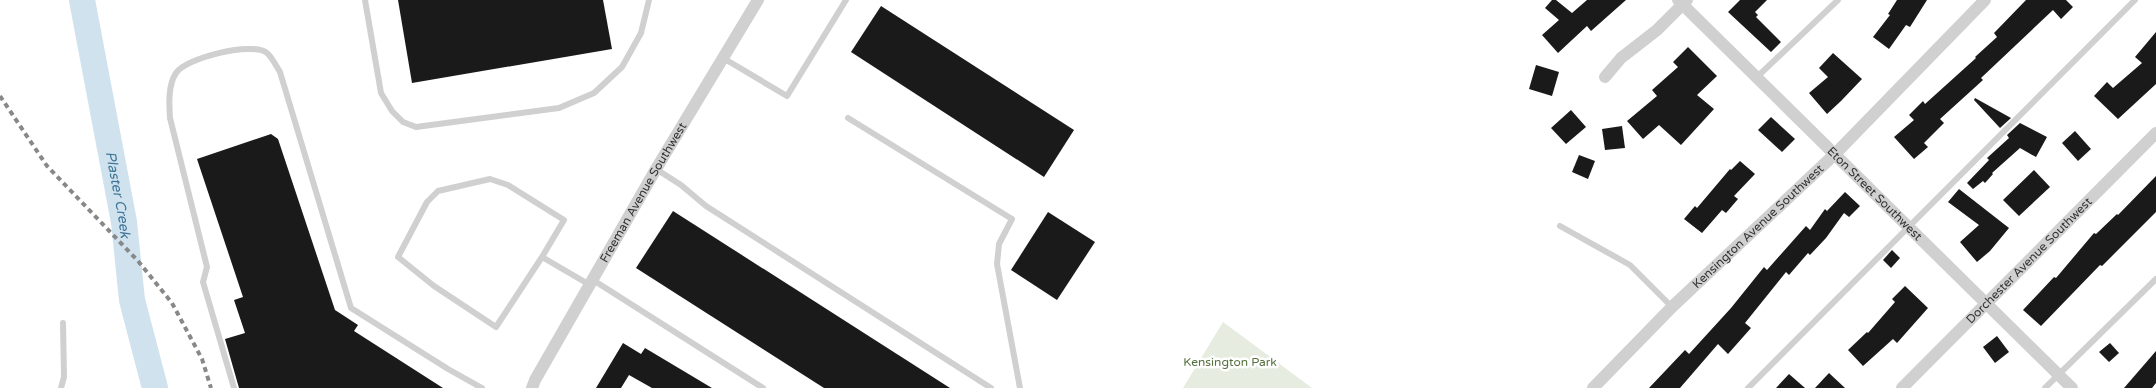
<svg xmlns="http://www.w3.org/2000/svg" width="2156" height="388" viewBox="0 0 2156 388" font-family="'Varela Round',sans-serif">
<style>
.green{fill:#e6ecdf}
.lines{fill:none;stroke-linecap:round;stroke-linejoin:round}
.river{stroke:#cfe2ee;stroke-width:26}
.building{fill:#1a1a1a}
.service{stroke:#d0d0d0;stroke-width:6}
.minor{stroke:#d0d0d0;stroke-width:12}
.rail{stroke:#888;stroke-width:4;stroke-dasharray:5 4;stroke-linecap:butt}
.labels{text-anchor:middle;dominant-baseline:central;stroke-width:5;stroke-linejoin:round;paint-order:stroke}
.street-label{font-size:12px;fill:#333;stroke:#fff}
.park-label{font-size:12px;fill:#56703f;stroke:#fff}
.water-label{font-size:14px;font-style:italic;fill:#3f7597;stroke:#fff}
</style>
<rect width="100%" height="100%" fill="#fff"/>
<path class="green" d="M1223,322L1312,388H1183Z"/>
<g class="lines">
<path class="river" id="s1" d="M82,0L124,222L132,300L155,388"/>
</g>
<g class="building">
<path d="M398,0H603L612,49L412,83Z"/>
<path d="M1552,0H1556L1572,13L1587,0H1626L1591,31L1587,26L1558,53L1542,35L1559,20L1545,8Z"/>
<path d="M1740,0H1767L1755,12L1758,15L1756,17L1781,42L1771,52L1728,12Z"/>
<path d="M1897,0H1927L1910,27L1906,25L1889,49L1873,37L1890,15L1888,14Z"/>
<path d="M2026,0H2066L2073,7L2061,19L2053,10L1981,78L1983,80L1940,119L1944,123L1924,143L1928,147L1914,159L1894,137L1914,120L1909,115L1923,101L1925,104L1976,58L1975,57L1997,37L1994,33Z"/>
<path d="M881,6L1074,130L1044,177L851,52Z"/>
<path d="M2156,32V84L2118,119L2094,96L2107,82L2113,88L2142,63L2135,57Z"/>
<path d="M1688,47L1717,76L1697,95L1714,109L1681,145L1659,125L1643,139L1627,121L1657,96L1652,90L1678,67L1673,62Z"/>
<path d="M1833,53L1862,79L1841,101L1827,114L1809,93L1828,77L1819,68Z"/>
<path d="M1536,65L1559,72L1552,96L1529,89Z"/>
<path d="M1975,98L2011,118L2000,128L1974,100Z"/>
<path d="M1571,110L1586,127L1566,144L1551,128Z"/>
<path d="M1771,117L1795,139L1782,152L1758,130Z"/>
<path d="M2020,123L2047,137L2036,157L2020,148L1992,173L1993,174L1985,183L1983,181L1973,189L1967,183L1989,160L1987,158L2009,138L2007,135Z"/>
<path d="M1622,126L1625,148L1605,150L1602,129Z"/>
<path d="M2075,131L2091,149L2078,161L2062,143Z"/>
<path d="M271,134L278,139L335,310L358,325L354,331L443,388H239L225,339L245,333L234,300L243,297L197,159Z"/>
<path d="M1579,155L1595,161L1588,179L1572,172Z"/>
<path d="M1740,161L1755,174L1734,196L1738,199L1726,213L1722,210L1702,233L1684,219L1695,206L1697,208L1730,169L1731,170Z"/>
<path d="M2034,170L2050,187L2019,216L2003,200Z"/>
<path d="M2156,176V212L2102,266L2100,265L2041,326L2023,310L2054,277L2056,278L2094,233L2096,234L2117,214L2118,215Z"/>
<path d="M1959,189L2009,228L1990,251L1977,262L1960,242L1979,225L1948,202Z"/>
<path d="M1845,192L1860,206L1849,217L1844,213L1826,238L1810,255L1808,253L1789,275L1786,272L1745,323L1751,328L1728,354L1718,344L1680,388H1649L1685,350L1689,354L1731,308L1764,267L1767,270L1806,226L1810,230L1825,209L1827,211Z"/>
<path d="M673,211L950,388H824L636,268Z"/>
<path d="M1048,212L1095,242L1057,300L1011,270Z"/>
<path d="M1892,250L1900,258L1891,268L1883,260Z"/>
<path d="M1905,286L1928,308L1897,343L1893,339L1863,366L1848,350L1867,332L1868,333L1895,302L1892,299Z"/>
<path d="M1997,336L2009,352L1995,363L1983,347Z"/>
<path d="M623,343L641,354L645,348L712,388H652L629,375L621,388H596Z"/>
<path d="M2110,343L2119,353L2109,362L2099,352Z"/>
<path d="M2156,351V383L2152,388H2124Z"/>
<path d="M1829,373L1845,388H1815Z"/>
<path d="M1789,374L1805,388H1776Z"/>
</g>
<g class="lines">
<g class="service">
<path d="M365,0L381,93L392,111L403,122L416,127L559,108L594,93L622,67L641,33L649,0"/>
<path d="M723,58L787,96L846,0"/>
<path d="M1757,77L1838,0"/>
<path d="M848,118L1012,219L999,244L997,264L1020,388"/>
<path d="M656,169L681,185L706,206L991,388"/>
<path d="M1560,226L1630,265L1672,307"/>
<path d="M542,257L496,327L434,286L398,257L427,202L438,191L490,179L508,185L564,220L542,257L590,285"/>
<path d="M593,280L763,388"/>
<path d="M61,388L64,377L63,323"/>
<path d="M234,388L203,282L207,267L170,118C169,104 168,85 176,73C186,58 252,41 267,53C272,57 276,66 280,72L351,308L448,369L482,388"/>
<path d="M1748,388L2135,0"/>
<path d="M2045,388L2156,279"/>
</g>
<g class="minor">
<path id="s2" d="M1678,0L2072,388"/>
<path d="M1605,77L1621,58L1657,30L1687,0"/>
<path id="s3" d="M532,388L535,380L656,169L758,0"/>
<path id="s4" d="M1593,388L1673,306L1835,154L1985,0"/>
<path id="s5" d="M1902,388L2156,133"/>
</g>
<path class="rail" d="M0,96L47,166L138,261L172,303L202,359L211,388"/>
</g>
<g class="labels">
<g class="street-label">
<text stroke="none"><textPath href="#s3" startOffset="225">Freeman Avenue Southwest</textPath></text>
<text stroke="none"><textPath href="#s2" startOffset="276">Eton Street Southwest</textPath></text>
<text stroke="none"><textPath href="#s4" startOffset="231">Kensington Avenue Southwest</textPath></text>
<text stroke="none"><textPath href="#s5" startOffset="180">Dorchester Avenue Southwest</textPath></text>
</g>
<g class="park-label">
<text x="1230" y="362">Kensington Park</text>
</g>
<g class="water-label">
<text stroke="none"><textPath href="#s1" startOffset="198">Plaster Creek</textPath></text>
</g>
</g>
</svg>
